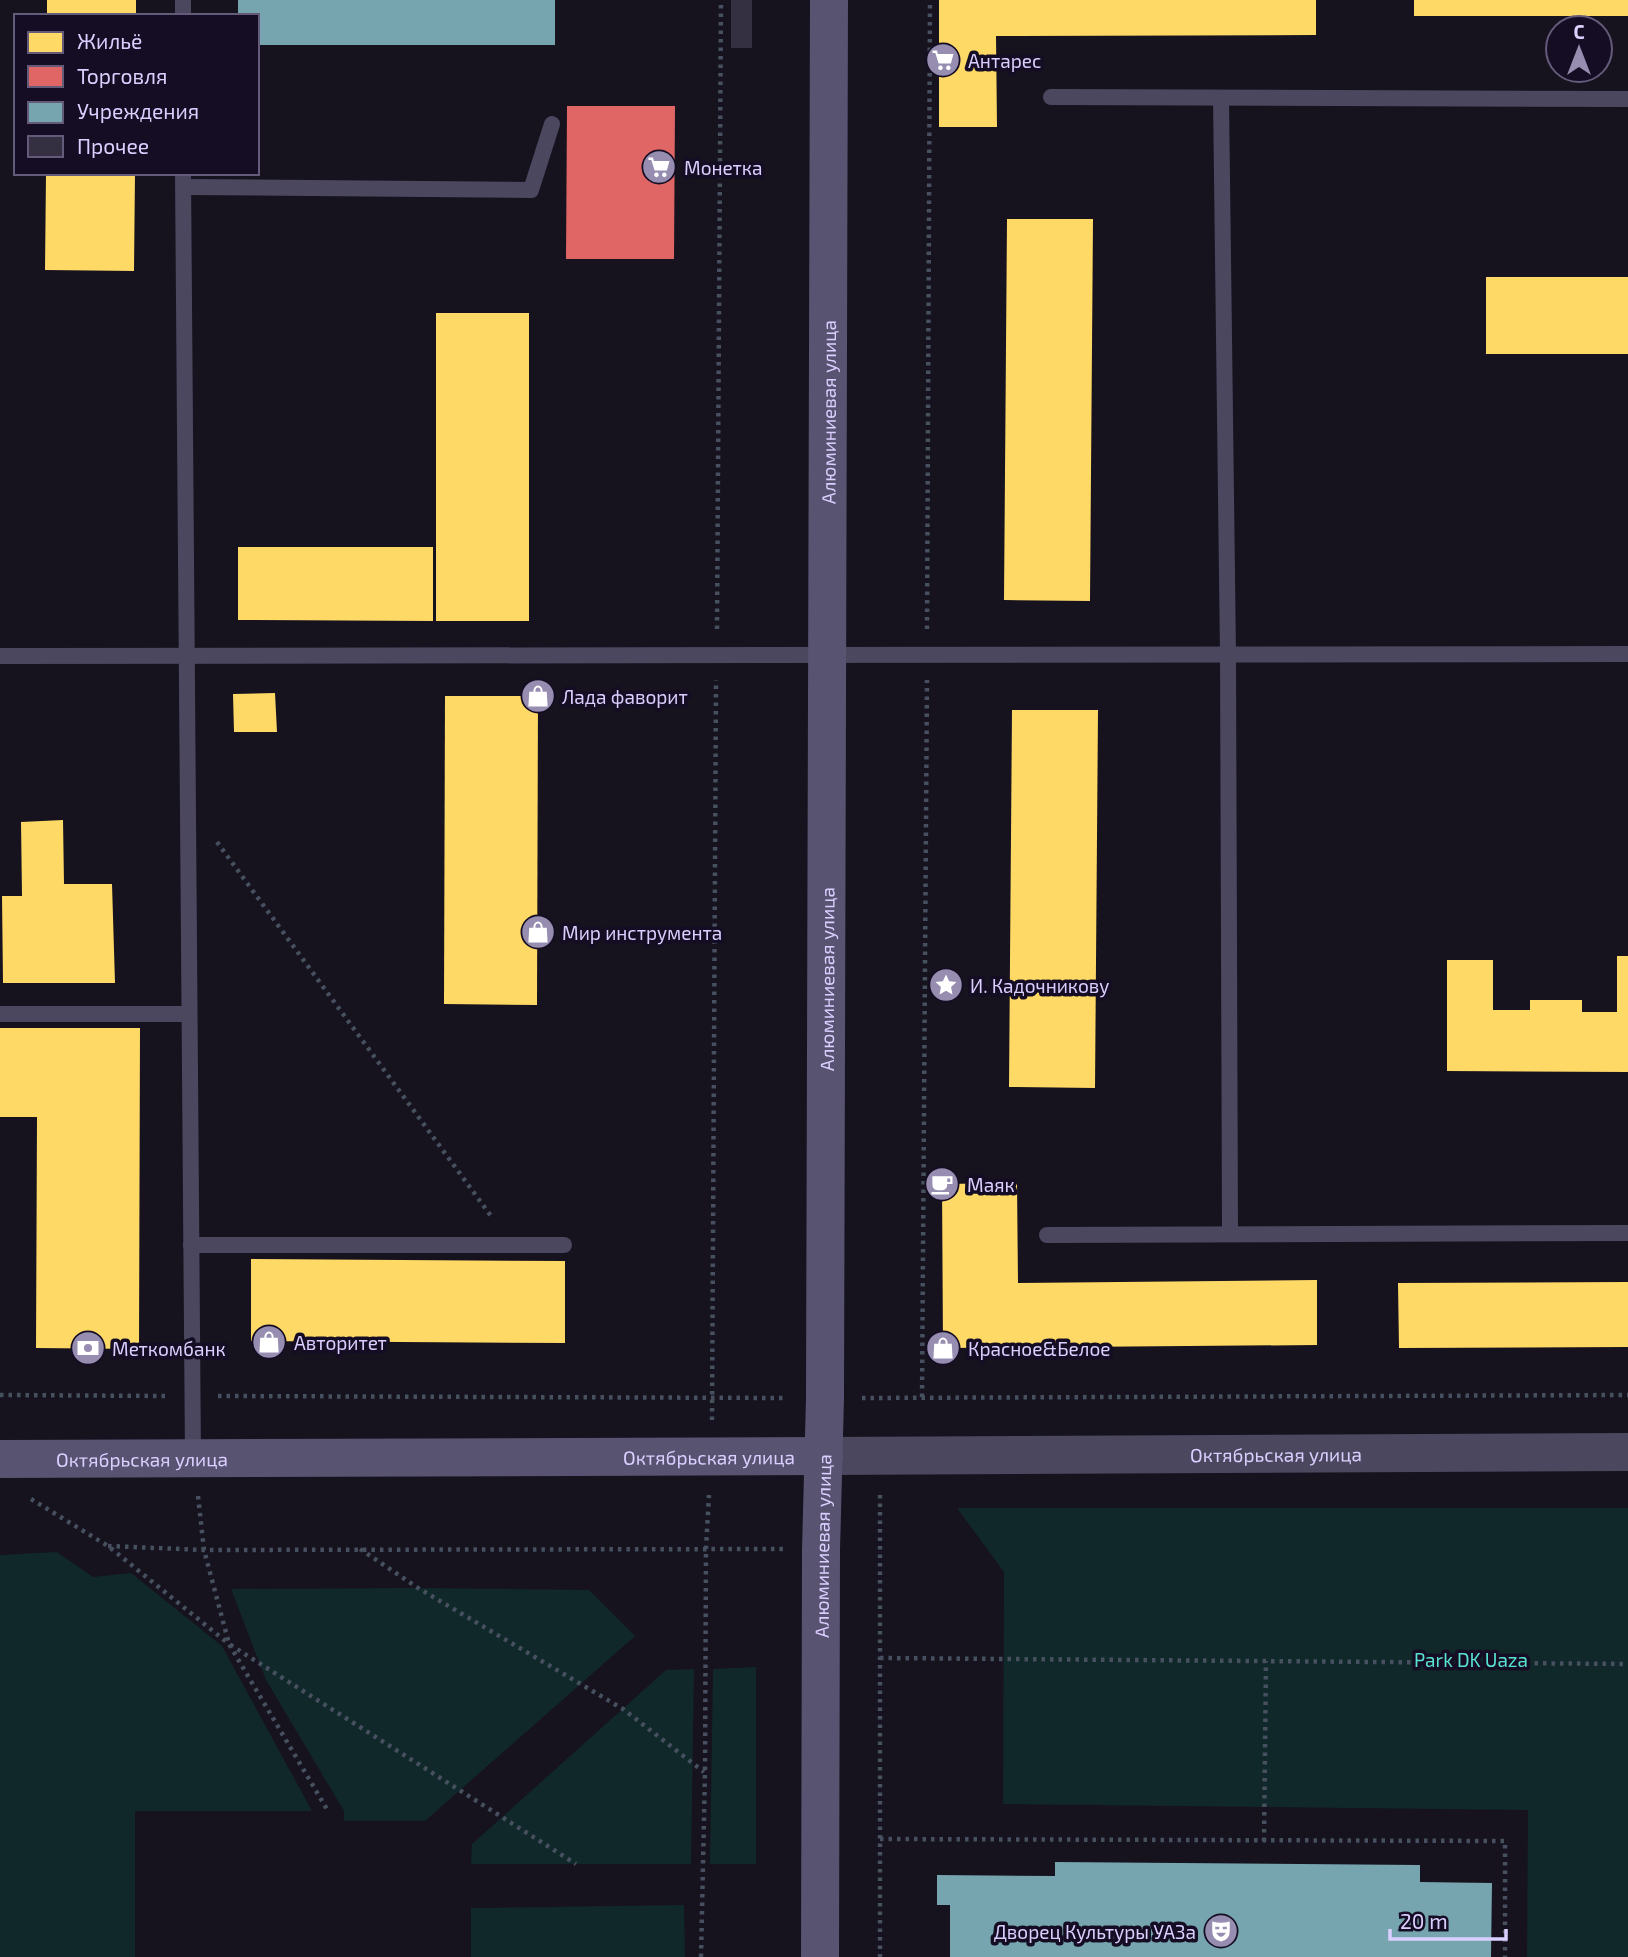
<svg xmlns="http://www.w3.org/2000/svg" width="1628" height="1957" viewBox="0 0 1628 1957" font-family="'Exo 2',sans-serif">
<style>
.green{fill:#11282b}
.homes{fill:#ffd966}
.shops{fill:#e06666}
.public{fill:#76a5af}
.building{fill:#343041}
.lines{fill:none;stroke-linecap:round;stroke-linejoin:round}
.path{stroke:#46505f;stroke-width:4.5;stroke-dasharray:3.5 5;stroke-linecap:butt}
.service{stroke:#4b475f;stroke-width:16}
.tertiary{stroke:#4b475f;stroke-width:38}
.secondary{stroke:#595372;stroke-width:38}
.labels{text-anchor:middle;dominant-baseline:central;stroke-width:7;stroke-linejoin:round;paint-order:stroke}
.poi-label{font-size:19px;fill:#dbcfff;stroke:#140d23;text-anchor:start}
.street-label{font-size:19px;fill:#dbcfff;stroke:#140d23}
.park-label{font-size:19px;fill:#59e2d1;stroke:#140d23}
</style>
<rect width="100%" height="100%" fill="#16121e"/>
<g class="green">
<path d="M957,1508H1628V1957H1527L1528,1810L1003,1804L1004,1572Z"/>
<path d="M57,1552L93,1577L131,1573L222,1646L312,1811H135V1957H0V1555Z"/>
<path d="M418,1588L589,1590L635,1636L425,1821H344V1811L266,1680L231,1589Z"/>
<path d="M756,1667V1864H710L713,1669Z"/>
<path d="M694,1669L691,1864H471L472,1844L666,1670Z"/>
<path d="M684,1905L685,1957H471V1908Z"/>
</g>
<g class="homes">
<rect x="47" y="0" width="89" height="16"/>
<path d="M939,0H1316V35L996,36L997,127H939Z"/>
<rect x="1414" y="0" width="214" height="16"/>
<path d="M46,173H135L134,271L45,270Z"/>
<path d="M1007,219H1093L1090,601L1004,600Z"/>
<rect x="1486" y="277" width="142" height="77"/>
<rect x="436" y="313" width="93" height="308"/>
<path d="M238,547H433V621L238,620Z"/>
<path d="M275,693L277,732H234L233,694Z"/>
<path d="M445,696H538L537,1005L444,1004Z"/>
<path d="M1012,710H1098L1095,1088L1009,1087Z"/>
<path d="M63,820L64,884H112L115,983H3L2,896H22L21,822Z"/>
<path d="M1617,956H1628V1072L1447,1071V960H1493V1010H1530V1000H1582V1012H1617Z"/>
<path d="M0,1028H140L139,1349L36,1348L37,1117H0Z"/>
<path d="M1017,1183L1018,1283L1317,1280V1345L943,1348L942,1184Z"/>
<path d="M251,1259L565,1261V1343L251,1341Z"/>
<path d="M1628,1282V1347L1399,1348L1398,1283Z"/>
</g>
<path class="shops" d="M567,106H675L674,259H566Z"/>
<g class="public">
<path d="M238,0H555V45H257V16H238Z"/>
<path d="M1055,1862L1420,1865V1882L1492,1883L1491,1957H950V1905H937V1875L1055,1876Z"/>
</g>
<rect class="building" x="731" y="0" width="21" height="48"/>
<g class="lines">
<g class="path">
<path d="M717,629L721,0"/>
<path d="M927,629L930,0"/>
<path d="M217,842L491,1216"/>
<path d="M0,1395L167,1396"/>
<path d="M218,1396L787,1398"/>
<path d="M922,1397L927,680"/>
<path d="M862,1398L1628,1395"/>
<path d="M712,1420L716,680"/>
<path d="M880,1495V1957"/>
<path d="M198,1496L204,1550L229,1644L576,1864"/>
<path d="M31,1499L108,1546L229,1644L328,1811"/>
<path d="M108,1546L204,1550L783,1549"/>
<path d="M360,1549L418,1588L623,1709L704,1772"/>
<path d="M880,1658L1628,1664"/>
<path d="M880,1839L1505,1841V1957"/>
<path d="M1264,1841L1266,1661"/>
<path d="M701,1957L705,1772L706,1548L709,1495"/>
</g>
<g class="service">
<path d="M183,0V16"/>
<path d="M1051,97L1628,99"/>
<path d="M1221,98L1228,655L1230,1234"/>
<path d="M183,173L193,1458"/>
<path d="M184,187L531,190L552,124"/>
<path d="M0,656L1628,654"/>
<path d="M0,1014H189"/>
<path d="M1047,1235L1628,1233"/>
<path d="M191,1245H564"/>
</g>
<path class="tertiary" id="s1" d="M824,1456L1628,1452"/>
<g class="secondary">
<path id="s2" d="M0,1459L824,1456"/>
<path id="s3" d="M820,1957L821,1550L825,1398L829,0"/>
</g>
</g>
<defs>
<g id="supermarket-disc" transform="scale(1.75)"><circle r="9.5" fill="#968db0" stroke="#140d23"/><path d="M-6-5.5h2.5l.6 2H6L4.5 2H-2.5L-4.4-4H-6ZM-1.5 3.2a1.3 1.3 0 1 0 .1 0ZM3 3.2a1.3 1.3 0 1 0 .1 0Z" fill="#fff"/></g>
<g id="shop-disc" transform="scale(1.75)"><circle r="9.5" fill="#968db0" stroke="#140d23"/><path d="M-5-2.5h2.3a2.7 3.5 0 0 1 5.4 0H5L5.5 6h-11ZM-1.5-2.5h3a1.5 2.3 0 0 0-3 0Z" fill="#fff"/></g>
<g id="sight-disc" transform="scale(1.75)"><circle r="9.5" fill="#968db0" stroke="#140d23"/><path d="M0-6L1.8-2.2L6-1.7L2.9 1.2L3.7 5.4L0 3.3L-3.7 5.4L-2.9 1.2L-6-1.7L-1.8-2.2Z" fill="#fff"/></g>
<g id="cafe-disc" transform="scale(1.75)"><circle r="9.5" fill="#968db0" stroke="#140d23"/><path d="M-5.5-4.5H6V0H3Q3 3.5 0 3.5H-2.5Q-5.5 3.5-5.5 0ZM3-3.2v2h1.7v-2ZM-6 4.5H4V6H-6Z" fill="#fff"/></g>
<g id="bank-disc" transform="scale(1.75)"><circle r="9.5" fill="#968db0" stroke="#140d23"/><path d="M-6-4H6V4H-6ZM0-2.3a2.3 2.3 0 1 0 0 4.6a2.3 2.3 0 1 0 0-4.6Z" fill="#fff"/></g>
<g id="theatre-disc" transform="scale(1.75)"><circle r="9.5" fill="#968db0" stroke="#140d23"/><path d="M-5-5.5Q0-4 5-5.5V0Q5 5 0 6Q-5 5-5 0ZM-3.3-2.5H-1v1.5H-3.3ZM1-2.5H3.3v1.5H1ZM-2.8 1Q0 5.5 2.8 1Z" fill="#fff"/></g>
</defs>
<g fill-rule="evenodd">
<use href="#supermarket-disc" x="943" y="60"/>
<use href="#supermarket-disc" x="659" y="167"/>
<use href="#shop-disc" x="538" y="696"/>
<use href="#shop-disc" x="538" y="932"/>
<use href="#sight-disc" x="946" y="985"/>
<use href="#cafe-disc" x="942" y="1184"/>
<use href="#shop-disc" x="269" y="1342"/>
<use href="#bank-disc" x="88" y="1348"/>
<use href="#shop-disc" x="943" y="1348"/>
<use href="#theatre-disc" x="1221" y="1931"/>
</g>
<g class="labels">
<g class="poi-label">
<text x="968" y="60">Антарес</text>
<text x="684" y="167">Монетка</text>
<text x="562" y="696">Лада фаворит</text>
<text x="562" y="932">Мир инструмента</text>
<text x="970" y="985">И. Кадочникову</text>
<text x="967" y="1184">Маяк</text>
<text x="294" y="1342">Авторитет</text>
<text x="112" y="1348">Меткомбанк</text>
<text x="968" y="1348">Красное&amp;Белое</text>
<text x="1196" y="1931" text-anchor="end">Дворец Культуры УАЗа</text>
</g>
<g class="street-label">
<text stroke="none"><textPath href="#s3" startOffset="1545">Алюминиевая улица</textPath></text>
<text stroke="none"><textPath href="#s3" startOffset="978">Алюминиевая улица</textPath></text>
<text stroke="none"><textPath href="#s1" startOffset="452">Октябрьская улица</textPath></text>
<text stroke="none"><textPath href="#s2" startOffset="709">Октябрьская улица</textPath></text>
<text stroke="none"><textPath href="#s2" startOffset="142">Октябрьская улица</textPath></text>
<text stroke="none"><textPath href="#s3" startOffset="411">Алюминиевая улица</textPath></text>
</g>
<g class="park-label">
<text x="1471" y="1659">Park DK Uaza</text>
</g>
</g>
<rect x="14" y="14" width="245" height="161" fill="#140d23" stroke="#645b7b" stroke-width="2"/>
<rect x="28" y="32" width="35" height="21" fill="#ffd966" stroke="#645b7b" stroke-width="2"/>
<text x="77" y="49" font-size="21" fill="#dbcfff">Жильё</text>
<rect x="28" y="66" width="35" height="21" fill="#e06666" stroke="#645b7b" stroke-width="2"/>
<text x="77" y="84" font-size="21" fill="#dbcfff">Торговля</text>
<rect x="28" y="102" width="35" height="21" fill="#76a5af" stroke="#645b7b" stroke-width="2"/>
<text x="77" y="119" font-size="21" fill="#dbcfff">Учреждения</text>
<rect x="28" y="136" width="35" height="21" fill="#343041" stroke="#645b7b" stroke-width="2"/>
<text x="77" y="154" font-size="21" fill="#dbcfff">Прочее</text>
<g transform="translate(1579 49)"><circle r="33" fill="#140d23" stroke="#645b7b" stroke-width="2"/>
<path d="M0-5L12 26L0 18L-12 26Z" fill="#968db0"/>
<text y="-10" font-size="19" font-weight="bold" text-anchor="middle" fill="#dbcfff">С</text>
</g>
<path d="M1390 1929v10h116v-10" fill="none" stroke="#dbcfff" stroke-width="3.5"/>
<text x="1400" y="1929" font-size="21" fill="#dbcfff" stroke="#140d23" stroke-width="5" paint-order="stroke">20 m</text>
</svg>
